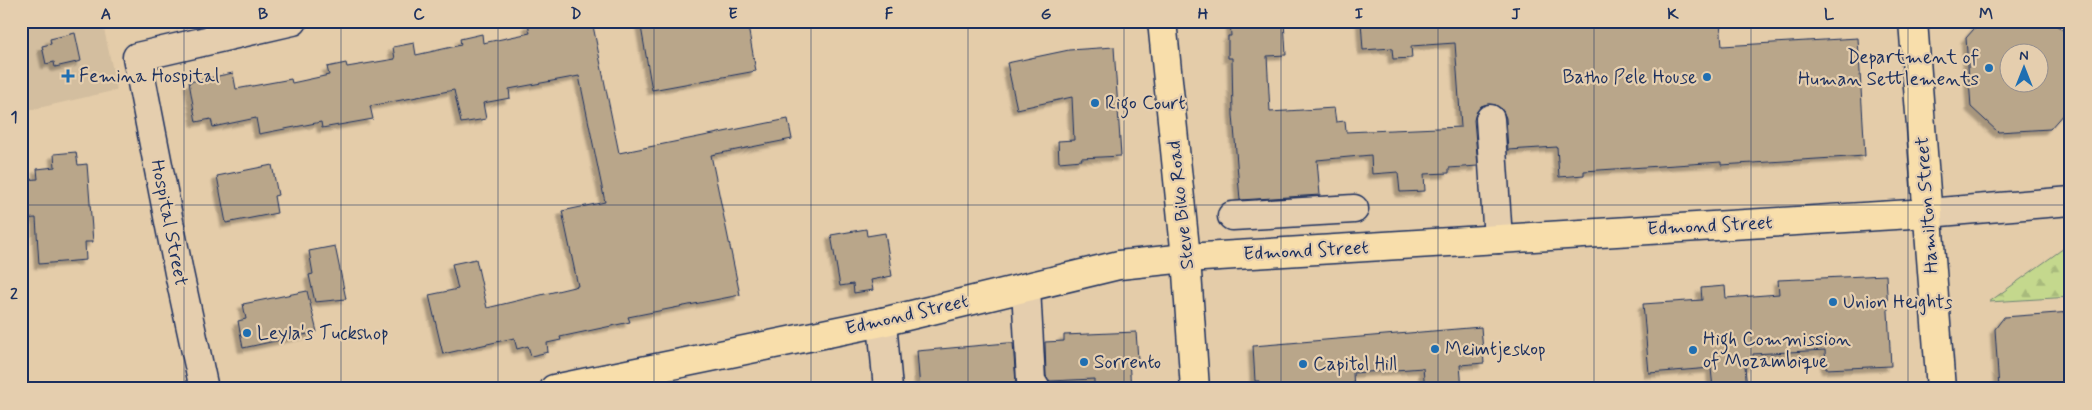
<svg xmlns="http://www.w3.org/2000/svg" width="2092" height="410" viewBox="0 0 2092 410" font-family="Mynerve,sans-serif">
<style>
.built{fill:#d3be9f}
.forest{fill:url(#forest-firs);stroke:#708476}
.building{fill:#b9a68a;stroke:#1b2f5e;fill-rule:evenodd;filter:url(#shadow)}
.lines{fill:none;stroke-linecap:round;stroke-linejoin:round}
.minor-casing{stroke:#1b2f5e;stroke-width:31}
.major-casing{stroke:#1b2f5e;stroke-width:31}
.minor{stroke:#e5ceae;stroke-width:28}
.major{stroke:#f8deab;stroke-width:28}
.grid{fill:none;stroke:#1b2f5e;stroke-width:1;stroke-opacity:0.55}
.poi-dot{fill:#1f6fb2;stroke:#e5ceae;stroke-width:2}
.labels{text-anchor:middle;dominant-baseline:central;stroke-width:4.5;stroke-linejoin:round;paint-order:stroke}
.poi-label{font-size:19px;fill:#1b2f5e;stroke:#e5ceae;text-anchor:start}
.street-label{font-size:19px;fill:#1b2f5e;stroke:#e5ceae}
.neatline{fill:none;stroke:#1b2f5e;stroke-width:2}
.grid-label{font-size:16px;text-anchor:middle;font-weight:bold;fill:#1b2f5e}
</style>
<defs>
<pattern id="forest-firs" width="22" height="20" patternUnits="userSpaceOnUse" patternTransform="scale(1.25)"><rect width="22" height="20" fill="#c4d88d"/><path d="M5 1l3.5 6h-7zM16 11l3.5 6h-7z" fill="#a8ba7c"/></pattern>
<filter id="shadow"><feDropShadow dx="-4.5" dy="4.5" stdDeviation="1" flood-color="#0004"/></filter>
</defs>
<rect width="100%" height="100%" fill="#e4cca9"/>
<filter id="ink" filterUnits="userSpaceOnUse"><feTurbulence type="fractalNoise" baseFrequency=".02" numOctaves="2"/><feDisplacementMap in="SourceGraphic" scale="10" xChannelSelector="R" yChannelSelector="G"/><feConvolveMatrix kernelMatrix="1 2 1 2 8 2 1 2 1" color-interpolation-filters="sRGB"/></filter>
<g filter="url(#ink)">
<path class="built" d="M21,21H146L104,29L117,90L21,112Z"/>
<path class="forest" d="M2071,243V297L1989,302Z"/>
<g class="building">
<path d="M540,21H592L619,153L788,119L792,139L711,155L740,295L628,317L630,322L560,337L561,340L547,343L548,352L531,356L528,346L517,349L514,338L443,354L429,295L458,289L452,264L476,259L487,308L578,286L562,211L605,202L579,76L509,89L510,98L483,103L486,119L461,123L454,90L370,106L373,119L322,128L321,122L259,134L256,118L213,127L211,119L196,122L189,82L233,73L236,89L291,79L292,83L329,75L327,67L346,63L347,67L395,59L393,47L414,43L416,55L461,45L460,39L482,34L483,43L530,33L528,24Z"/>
<path d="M640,21H747L756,71L652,90Z"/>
<path d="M1230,21H1284L1286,55L1267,56L1270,112L1334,108L1336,122L1345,121L1346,132L1461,127L1455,43L1411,46L1412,58L1393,59L1392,48L1363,50L1361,21H1720L1722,46L1858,38L1865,156L1721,165V162L1584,171V175L1559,177L1557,147L1508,150L1506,118L1503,111L1496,105L1488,104L1481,106L1476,113L1474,120L1478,166L1449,168V173L1424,174L1425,191L1400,192L1398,172L1372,174L1371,155L1317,160L1320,195L1240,200L1233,115L1232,58H1228V36H1231Z"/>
<path d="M1981,21H2052L2066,33L2071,105L2050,129L1998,132L1971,107L1966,38ZM2010,52H2040V82H2010Z"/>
<path d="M75,33L81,61L55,67L54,62L46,64L42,46L51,44L50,39Z"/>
<path d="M1114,47L1121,156L1081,158L1082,160L1059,162L1058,141L1074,140L1072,97L1017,109L1007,63L1069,50Z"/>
<path d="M76,152L78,165L87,164L93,242H85L86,260L39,264L36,218L21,219V180L38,179L37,169L55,167L54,154Z"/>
<path d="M272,165L278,195L274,196L277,213L226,223L217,176Z"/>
<path d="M866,229L867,236L885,233L892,276L871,280L873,290L854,293L853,284L840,286L831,235Z"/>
<path d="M335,246L346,299L315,302L309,275L313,274L309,251Z"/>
<path d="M1886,275L1891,366L1826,369L1825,350L1753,354V365L1745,366L1747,389H1713L1711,368L1649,373L1643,304L1702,300L1701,288L1725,286L1726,298L1779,294L1778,280Z"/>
<path d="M307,291L317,332L243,348L238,321L246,319L243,304Z"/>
<path d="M2071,312V389H1999L1995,329L2004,317Z"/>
<path d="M1481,327L1484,363L1460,365L1462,389H1425L1423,368L1353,373L1354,389H1259V381H1255L1253,346Z"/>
<path d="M1136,332L1138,359L1129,360L1131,389H1094V379L1050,381L1046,376L1045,342L1064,341V335Z"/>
<path d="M1007,343H1013L1016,383L1010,384L1011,389H920L917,351Z"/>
</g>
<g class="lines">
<g class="minor-casing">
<g id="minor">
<path d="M1490,119L1498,239"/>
<path d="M1928,213L2071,201"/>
<path d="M1232,216L1354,209"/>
<path d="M1026,288L1031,381L1036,389"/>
<path d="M882,322L888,389"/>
<path d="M204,389L179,273L137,57L293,21"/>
</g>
</g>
<g class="major-casing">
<g id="major">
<path d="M1162,21L1186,258L1195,389"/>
<path d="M1913,21L1941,389"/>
<path d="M554,389L882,322L1119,265L1186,258L1928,213"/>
</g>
</g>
<use href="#minor" class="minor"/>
<use href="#major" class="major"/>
</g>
</g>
<path class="grid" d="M184,21V389M341,21V389M498,21V389M654,21V389M811,21V389M968,21V389M1124,21V389M1281,21V389M1438,21V389M1594,21V389M1751,21V389M1908,21V389M21,205H2071"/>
<g class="poi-dot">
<circle cx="1989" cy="68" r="5"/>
<path d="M65.5 68.5h5v5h5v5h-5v5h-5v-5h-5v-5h5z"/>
<circle cx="1707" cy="77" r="5"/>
<circle cx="1095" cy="103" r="5"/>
<circle cx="1833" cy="302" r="5"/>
<circle cx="247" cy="333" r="5"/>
<circle cx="1435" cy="349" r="5"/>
<circle cx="1693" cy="350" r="5"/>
<circle cx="1084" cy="362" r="5"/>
<circle cx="1303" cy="364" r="5"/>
</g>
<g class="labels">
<g class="poi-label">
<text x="1979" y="57" text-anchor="end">Department of<tspan x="1979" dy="22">Human Settlements</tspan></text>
<text x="79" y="76">Femina Hospital</text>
<text x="1697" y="77" text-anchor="end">Batho Pele House</text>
<text x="1105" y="103">Rigo Court</text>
<text x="1843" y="302">Union Heights</text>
<text x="257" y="333">Leyla's Tuckshop</text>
<text x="1703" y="339">High Commission<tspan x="1703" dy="22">of Mozambique</tspan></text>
<text x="1445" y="349">Meimtjeskop</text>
<text x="1094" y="362">Sorrento</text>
<text x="1313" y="364">Capitol Hill</text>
</g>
<g class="street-label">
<text transform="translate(1181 205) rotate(-96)">Steve Biko Road</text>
<text transform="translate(1927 205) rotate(-94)">Hamilton Street</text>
<text transform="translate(169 223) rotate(79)">Hospital Street</text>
<text transform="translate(1710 226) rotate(-3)">Edmond Street</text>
<text transform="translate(1306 251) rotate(-3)">Edmond Street</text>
<text transform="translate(907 315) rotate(-13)">Edmond Street</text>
</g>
</g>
<rect width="2092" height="410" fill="none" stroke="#e5ceae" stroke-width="55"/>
<g transform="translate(2024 68)"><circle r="24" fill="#e5ceae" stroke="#948e8e"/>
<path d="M0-4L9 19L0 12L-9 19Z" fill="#1f6fb2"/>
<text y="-8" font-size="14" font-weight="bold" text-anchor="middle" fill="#1b2f5e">N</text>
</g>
<rect x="28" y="28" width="2036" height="354" class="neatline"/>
<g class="grid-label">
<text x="106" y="19">A</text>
<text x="263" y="19">B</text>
<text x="419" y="19">C</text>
<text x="576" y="19">D</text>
<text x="733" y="19">E</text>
<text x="889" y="19">F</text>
<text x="1046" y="19">G</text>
<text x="1203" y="19">H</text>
<text x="1359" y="19">I</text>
<text x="1516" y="19">J</text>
<text x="1673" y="19">K</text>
<text x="1829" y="19">L</text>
<text x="1986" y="19">M</text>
<text x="14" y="122">1</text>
<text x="14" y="299">2</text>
</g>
</svg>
